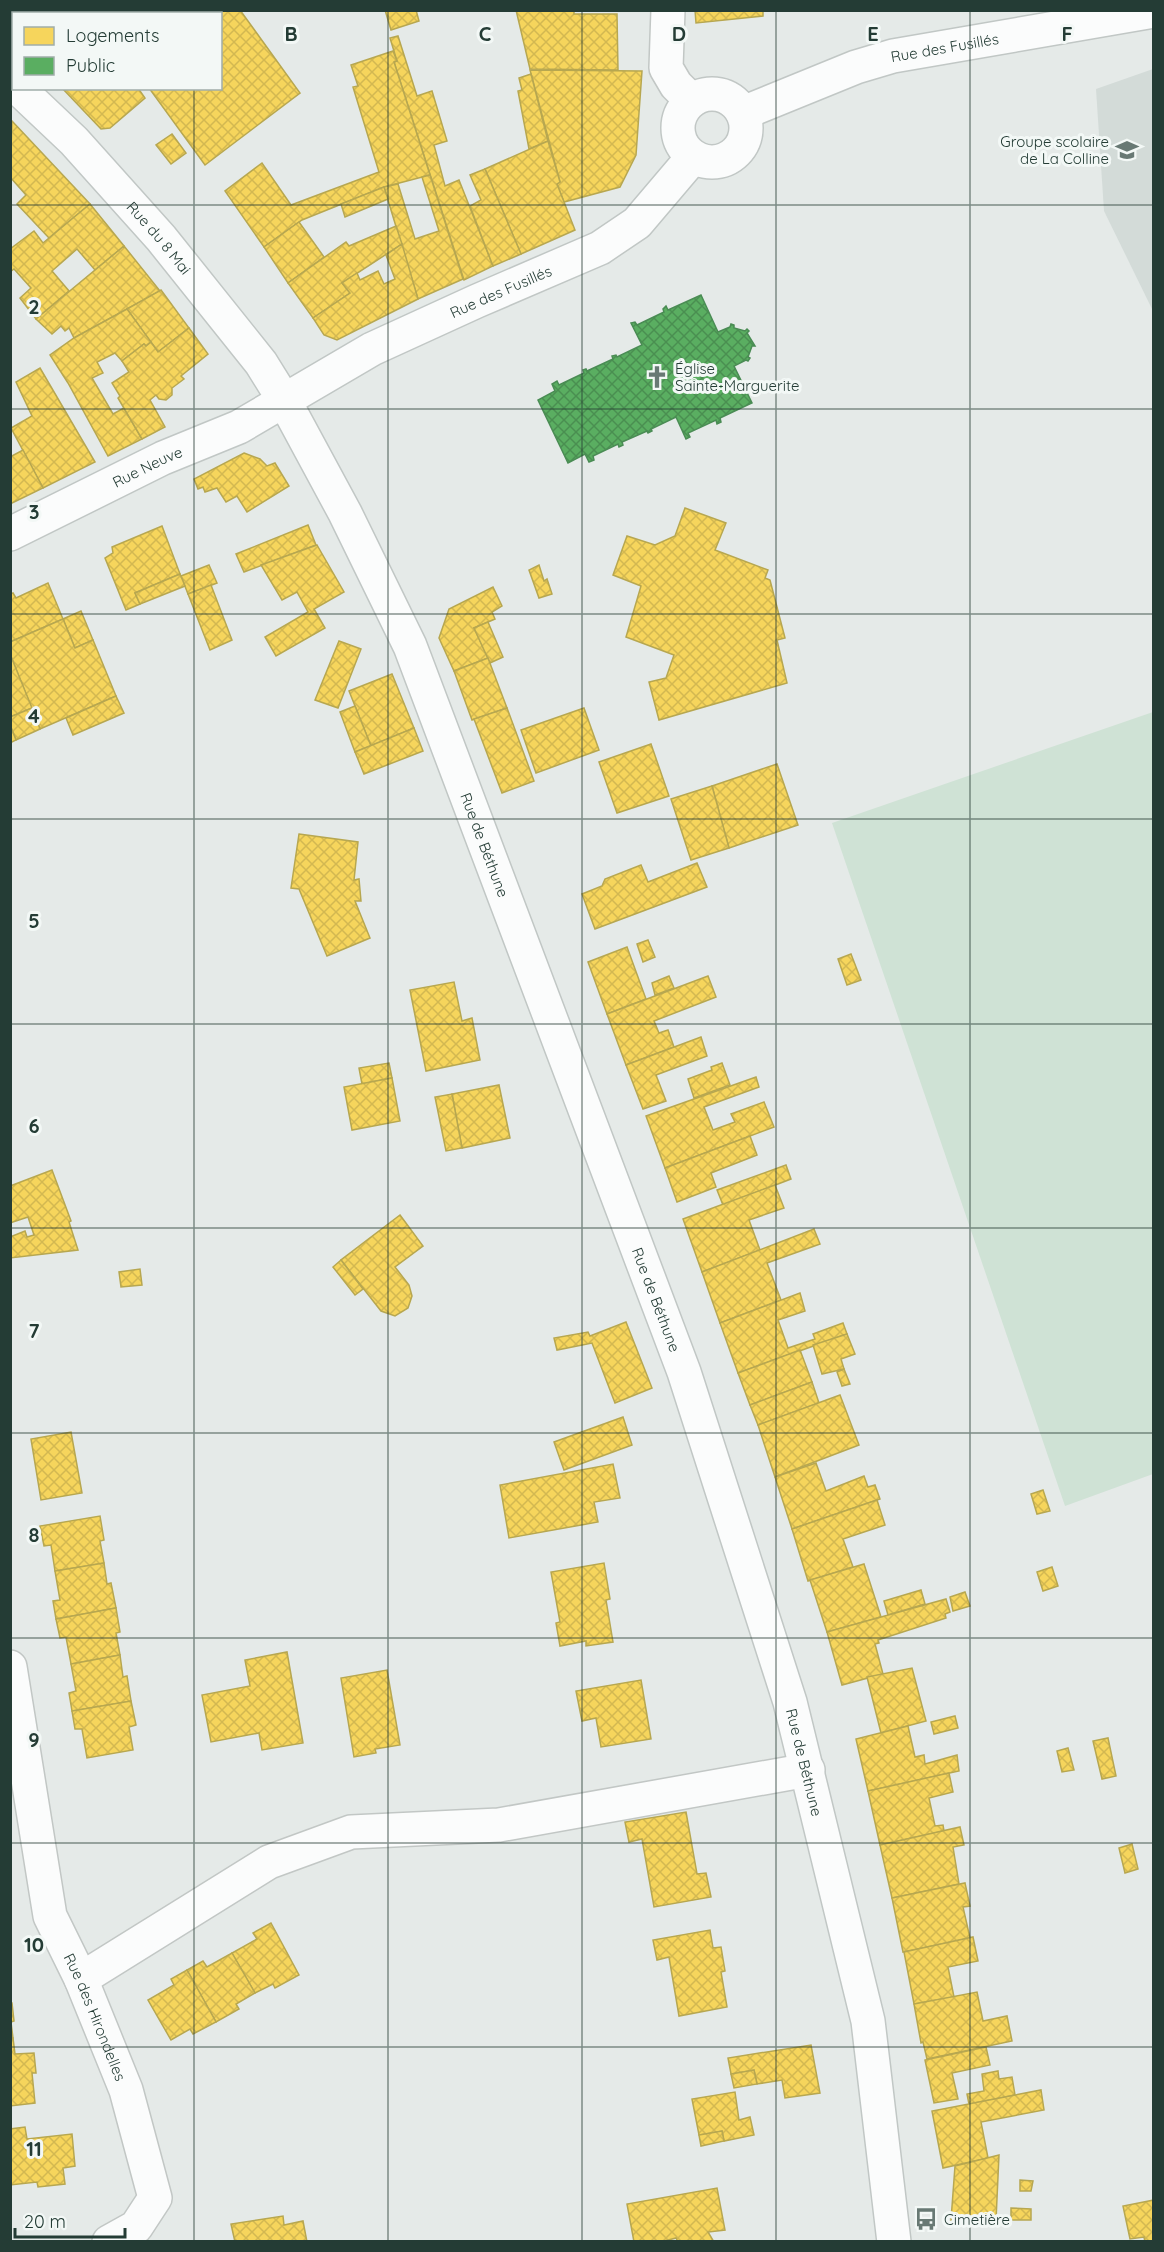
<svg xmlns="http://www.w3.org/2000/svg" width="1164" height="2252" viewBox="0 0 1164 2252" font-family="Quicksand,sans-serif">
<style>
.built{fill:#d3dbd8}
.green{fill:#cfe2d5}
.homes{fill:url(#homes-cross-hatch);stroke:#b7a750;stroke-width:1.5}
.public{fill:url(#public-cross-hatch);stroke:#4a8c54;stroke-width:1.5}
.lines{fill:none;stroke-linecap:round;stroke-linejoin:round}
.street-casing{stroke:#c2c7c5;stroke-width:36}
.secondary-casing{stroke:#c1c7c5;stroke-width:36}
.street{stroke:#fbfcfc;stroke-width:33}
.secondary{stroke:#fbfcfc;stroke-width:33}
.grid{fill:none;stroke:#243c35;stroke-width:1.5;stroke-opacity:0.55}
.labels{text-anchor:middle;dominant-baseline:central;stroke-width:6;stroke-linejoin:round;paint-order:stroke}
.street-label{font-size:15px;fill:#243c35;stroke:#f3f8f6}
.poi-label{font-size:15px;fill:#243c35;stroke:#f3f8f6;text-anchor:start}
.grid-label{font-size:20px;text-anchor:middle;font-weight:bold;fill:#243c35;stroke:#f3f8f6;stroke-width:6;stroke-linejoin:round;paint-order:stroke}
</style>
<defs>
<pattern id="homes-cross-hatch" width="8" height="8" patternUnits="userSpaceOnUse" patternTransform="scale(1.5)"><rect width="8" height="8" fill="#f6d55c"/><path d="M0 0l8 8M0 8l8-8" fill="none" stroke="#d3b851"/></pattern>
<pattern id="public-cross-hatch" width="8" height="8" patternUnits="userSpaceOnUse" patternTransform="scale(1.5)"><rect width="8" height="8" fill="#5aae61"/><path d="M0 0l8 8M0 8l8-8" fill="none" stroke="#4a8f51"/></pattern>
</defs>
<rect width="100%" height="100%" fill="#e5eae8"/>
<path class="built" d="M1153,69H1154L1153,311L1104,211L1096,89Z"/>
<path class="green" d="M1153,712V1474L1065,1506L832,823Z"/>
<g class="homes">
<path d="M10,10H27L29,14H14V43L10,40Z"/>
<path d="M158,10H192L188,14H159Z"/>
<path d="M192,10H240L300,93L205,165L149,88H220V14H188Z"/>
<path d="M385,10H416L419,21L391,30Z"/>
<path d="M516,10H574V14H617L618,70L530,69Z"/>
<path d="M695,10H763V16L696,23Z"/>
<path d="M398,36L417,96L432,91L447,141L434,145L445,186L459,180L493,266L464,280L394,62L397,61L390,38Z"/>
<path d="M393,51L397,61L394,62L430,175L384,187L302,220L264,247L225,191L262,163L291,205L379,172L353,87L358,86L351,65Z"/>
<path d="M530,70L642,71L636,155L620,187L564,202L557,184L560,182Z"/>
<path d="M531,74L548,141L529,149L518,91L522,90L519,78Z"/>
<path d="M62,88H138L145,98L110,128L101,129Z"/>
<path d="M12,121L90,204L49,238L17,204L26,195L10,177Z"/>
<path d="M172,134L186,153L171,164L156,145Z"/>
<path d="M548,141L560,182L557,184L575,230L521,254L485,169Z"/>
<path d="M485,169L521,254L493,266L470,206L481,200L470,175Z"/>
<path d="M430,175L463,279L418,299L384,187L398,184L415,239L439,231L422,177Z"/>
<path d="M384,187L388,199L345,217L341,204Z"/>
<path d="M90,204L124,246L95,270L77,249L52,271L69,291L36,319L20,298L31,288L14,269L10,272V249L34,231L43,243Z"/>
<path d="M299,222L324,257L288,283L264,247Z"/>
<path d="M396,226L402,244L342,283L350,293L313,318L288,283L346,242L349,246Z"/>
<path d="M402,244L418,299L337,340L324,335L313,318L350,293L342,283L357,273L360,280L378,271L384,284L395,279L386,255Z"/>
<path d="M124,246L160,291L74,338L69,328L65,331L61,326L52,334L36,319Z"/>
<path d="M161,290L189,328L158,352L127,309Z"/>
<path d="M127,309L151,342L146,346L144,344L122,361L115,353L97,362L103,373L92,378L113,414L124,408L142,439L108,456L68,383L50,355L74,338Z"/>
<path d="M189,328L208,354L181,376L184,379L172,388V395L166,400L159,399L156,395L150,400L165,427L142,439L118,398L120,396L112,383L129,372L122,361L144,344L146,346L151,342L158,352Z"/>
<path d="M40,368L95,462L43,488L11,428L32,416L16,382Z"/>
<path d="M23,450L43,488L10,504V457Z"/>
<path d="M244,453L260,459L267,466L275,463L289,486L247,512L237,496L226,502L217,488L205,492L203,487L198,489L194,479Z"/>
<path d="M685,508L726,523L715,550L768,570L765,578L770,580L785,638L777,640L787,683L659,720L649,682L666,678L674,655L626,637L641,586L613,575L627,536L655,545L675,536Z"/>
<path d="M308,525L316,545L244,572L236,554Z"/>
<path d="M162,526L180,574L135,593L140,604L126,610L105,558L113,553L112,547Z"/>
<path d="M317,545L344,592L314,609L325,628L276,656L265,637L308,612L297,592L282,600L261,565Z"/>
<path d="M209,565L217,583L188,594L181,576Z"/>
<path d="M539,565L544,581L547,579L552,594L539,598L529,570Z"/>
<path d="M180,574L185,586L140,604L135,593Z"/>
<path d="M48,583L63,619L10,642V594L13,593L16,598Z"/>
<path d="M211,585L232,640L210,650L188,594Z"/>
<path d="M493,587L502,606L492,612L495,619L474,628L488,658L454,671L439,638L449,609Z"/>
<path d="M81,611L93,640L75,648L63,619Z"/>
<path d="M63,619L75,648L93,640L116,696L40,729L10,654V642Z"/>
<path d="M488,622L503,657L490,663L474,628Z"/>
<path d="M339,641L361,649L338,708L315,700Z"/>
<path d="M10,654L32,708L10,717Z"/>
<path d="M488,658L507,708L472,720L454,671Z"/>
<path d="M392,674L414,728L371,746L349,691Z"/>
<path d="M116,696L124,713L73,735L66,718Z"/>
<path d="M355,706L371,746L355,752L340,712Z"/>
<path d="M32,708L40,729L16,740L10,725V717Z"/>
<path d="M507,708L534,781L502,793L474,719Z"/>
<path d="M584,708L599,750L536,773L521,730Z"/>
<path d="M10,725L16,740L10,743Z"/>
<path d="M414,728L423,751L364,774L355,752Z"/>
<path d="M651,744L669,796L617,813L599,762Z"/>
<path d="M777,764L798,825L729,848L712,786Z"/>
<path d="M712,786L729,848L691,860L671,799Z"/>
<path d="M299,834L358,842L354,880L359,879L361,901H355L370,938L327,956L299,889L291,888Z"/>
<path d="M697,863L707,887L595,929L582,894L602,886L605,879L641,865L648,882Z"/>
<path d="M648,940L655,957L643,962L637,944Z"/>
<path d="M627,947L646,999L607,1014L588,962Z"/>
<path d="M851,954L861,980L847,985L838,959Z"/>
<path d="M669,976L674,988L655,995L652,983Z"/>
<path d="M708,976L716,997L654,1021L659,1033L668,1030L674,1047L626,1065L607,1014Z"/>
<path d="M454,982L462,1021L472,1018L480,1060L426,1071L410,990Z"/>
<path d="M701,1037L707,1056L656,1075L666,1101L643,1109L626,1065Z"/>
<path d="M389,1063L392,1078L362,1084L359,1068Z"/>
<path d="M722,1063L730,1085L694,1098L688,1079L712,1070L711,1067Z"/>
<path d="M756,1077L759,1087L704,1107L713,1130L735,1122L731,1114L764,1102L774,1127L665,1168L646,1116Z"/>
<path d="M392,1078L400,1121L352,1130L344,1087Z"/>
<path d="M499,1085L510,1138L462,1148L452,1094Z"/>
<path d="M452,1094L462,1148L446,1151L435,1097Z"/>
<path d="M750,1136L757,1155L711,1173L716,1187L677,1202L665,1168Z"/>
<path d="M786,1165L791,1179L723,1205L717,1190Z"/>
<path d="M52,1170L71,1221L69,1222L78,1250L10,1258V1237L25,1231L27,1237L34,1235L28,1217L10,1223V1186Z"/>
<path d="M775,1185L784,1208L749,1220L760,1250L702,1272L683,1219Z"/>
<path d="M400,1215L423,1246L395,1267L409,1285L412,1296L408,1308L395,1316L381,1311L341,1260Z"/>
<path d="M814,1229L820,1244L767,1263L781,1300L720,1323L702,1272Z"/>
<path d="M341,1260L363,1289L355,1295L333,1267Z"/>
<path d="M140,1269L142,1285L121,1287L119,1272Z"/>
<path d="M800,1293L805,1311L778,1320L788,1348L815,1339L813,1334L843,1323L847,1334L738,1373L720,1323Z"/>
<path d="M626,1322L652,1388L615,1403L592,1343L557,1350L554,1338L588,1332L590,1336Z"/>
<path d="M847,1334L855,1354L841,1359L844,1369L822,1374L813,1345Z"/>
<path d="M800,1350L812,1382L750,1405L738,1373Z"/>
<path d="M844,1369L850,1384L842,1386L837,1372Z"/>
<path d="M812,1382L819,1403L758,1425L750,1405Z"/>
<path d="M840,1395L859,1445L775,1477L758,1425Z"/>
<path d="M623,1417L632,1445L564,1470L554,1442Z"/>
<path d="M71,1432L82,1493L41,1500L31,1439Z"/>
<path d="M816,1463L826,1491L864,1476L868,1487L875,1485L880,1499L792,1529L775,1477Z"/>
<path d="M613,1464L620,1498L594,1502L598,1522L509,1538L500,1485Z"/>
<path d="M1043,1490L1050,1511L1037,1514L1031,1494Z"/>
<path d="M877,1500L885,1525L843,1539L853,1567L808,1581L792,1529Z"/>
<path d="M100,1516L104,1540L100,1541L104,1563L55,1571L51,1545L44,1546L40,1526Z"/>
<path d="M104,1563L107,1584L111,1583L116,1608L56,1619L53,1601L60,1600L55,1571Z"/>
<path d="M604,1563L610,1599L606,1600L613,1642L586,1646V1641L560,1646L556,1623L560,1622L551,1572Z"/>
<path d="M864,1564L881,1617L827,1632L810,1580Z"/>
<path d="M1052,1567L1058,1586L1043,1591L1037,1572Z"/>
<path d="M921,1590L925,1604L888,1615L884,1601Z"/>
<path d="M965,1592L970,1606L953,1611L950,1597Z"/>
<path d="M946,1599L950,1612L945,1614L946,1618L878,1640L879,1643L875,1644L883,1674L842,1685L827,1632Z"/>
<path d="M116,1608L120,1632L116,1633L120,1655L71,1664L66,1637L60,1638L56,1619Z"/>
<path d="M287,1652L303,1743L262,1750L259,1733L211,1742L202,1695L250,1686L245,1660Z"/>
<path d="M120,1655L123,1677L127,1676L131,1701L72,1711L69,1693L76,1691L71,1664Z"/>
<path d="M912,1668L926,1721L881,1733L867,1677Z"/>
<path d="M387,1670L400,1745L375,1749L376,1753L354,1757L341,1678Z"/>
<path d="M641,1680L651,1739L601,1747L596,1718L582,1721L576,1691Z"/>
<path d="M131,1701L136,1725L129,1727L133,1750L87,1758L82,1729H75L72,1711Z"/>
<path d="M955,1716L958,1728L934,1734L931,1722Z"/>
<path d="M908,1726L915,1757L924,1755L925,1764L957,1755L959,1771L868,1791L856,1739Z"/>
<path d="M1108,1738L1116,1776L1102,1779L1093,1741Z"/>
<path d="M1068,1748L1074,1770L1062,1772L1057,1751Z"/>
<path d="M949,1773L953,1792L929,1798L935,1826L943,1825L944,1831L880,1845L868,1791Z"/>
<path d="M686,1812L697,1874L706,1873L711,1897L654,1907L642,1839L629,1842L625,1822Z"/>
<path d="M960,1827L964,1845L953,1847L959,1884L892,1898L880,1845Z"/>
<path d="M1132,1844L1138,1869L1125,1873L1119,1848Z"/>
<path d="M965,1883L970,1906L963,1907L970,1938L903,1952L892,1898Z"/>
<path d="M271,1923L299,1975L275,1988L273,1984L255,1993L232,1953L257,1939L253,1933Z"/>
<path d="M710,1930L713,1948L721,1947L725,1971L721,1972L727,2007L679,2016L669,1957L657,1960L653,1940Z"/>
<path d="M973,1937L978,1961L948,1967L954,1997L914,2004L904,1952Z"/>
<path d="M232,1953L255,1993L236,2004L239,2009L216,2022L187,1970L203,1961L207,1967Z"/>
<path d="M187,1970L216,2022L193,2034L190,2029L171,2040L148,2000L174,1985L171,1979Z"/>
<path d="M977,1992L983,2021L1007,2016L1012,2041L927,2059L923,2042L921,2043L914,2004Z"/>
<path d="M10,2003H12L14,2021L11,2022L13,2038H10Z"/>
<path d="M10,2038H13L15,2054L34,2053L36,2073H32L35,2103L10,2106Z"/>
<path d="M811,2045L820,2093L785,2098L782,2080L757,2084L754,2070L731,2074L728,2058Z"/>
<path d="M986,2047L990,2065L952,2073L958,2099L934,2103L925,2060Z"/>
<path d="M754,2070L757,2084L734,2088L731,2074Z"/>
<path d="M998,2071L999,2079L1012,2077L1015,2095L969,2104L967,2094L984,2091L982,2074Z"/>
<path d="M1041,2090L1044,2110L981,2122L988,2158L943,2168L932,2111Z"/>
<path d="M735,2092L739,2120L750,2117L754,2135L724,2141L722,2131L699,2135L692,2099Z"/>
<path d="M25,2127L27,2139L72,2134L75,2166L63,2168L65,2184L38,2187L37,2182L10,2185V2129Z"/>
<path d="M722,2131L724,2141L701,2146L699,2135Z"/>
<path d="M999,2155L996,2220H951L955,2166Z"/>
<path d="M1020,2180L1033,2181L1031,2191H1020Z"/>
<path d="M717,2188L725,2230L708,2232L714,2242H678L676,2238L661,2242H634L627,2204Z"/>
<path d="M1154,2200V2242H1145L1144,2237L1130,2239L1123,2206Z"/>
<path d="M1011,2208L1031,2209V2220H1011Z"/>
<path d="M283,2216L284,2225L303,2221L307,2242H235L231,2224Z"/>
</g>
<path class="public" d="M701,295L718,332L730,327L731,324L734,325V328L745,331L747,329L749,331L747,333L755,346H752L748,357L750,358L748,361L746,360L734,366L752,403L720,418L721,422L717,424L716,420L688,433L690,437L686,439L676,417L651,429L652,431L648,433L647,431L622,442L623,445L619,447L618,444L593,456L594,460L589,462L585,454L568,463L538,400L555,391L552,384L557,381L559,385L584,373L583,370L586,369L587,371L613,359L612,356L616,355L617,357L642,345L631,323L635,322L637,325L664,312L663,309L666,306L668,310Z"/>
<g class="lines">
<g class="street-casing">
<g id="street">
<path d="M668,10L666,68L676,85L691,100"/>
<path id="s1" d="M10,1667L50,1916L81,1979L126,2090L155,2198L136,2227L109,2242"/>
<path d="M81,1979L269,1862L351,1832L499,1825L808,1770"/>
</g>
</g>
<g class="secondary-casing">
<g id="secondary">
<path id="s2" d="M18,88L74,141L161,238L261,363L284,400L345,513L410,646L684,1372L790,1702L868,2021L894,2242"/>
<circle cx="712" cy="128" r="34"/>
<path id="s3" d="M743,113L856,67L893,56L1154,11"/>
<path id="s4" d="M10,534L163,458L239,427L372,349L477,301L600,248L637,223L693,157"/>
</g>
</g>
<use href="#street" class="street"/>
<use href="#secondary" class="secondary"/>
</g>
<path class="grid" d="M194,10V14M388,10V2242M582,10V2242M776,10V2242M970,10V2242M194,88V2242M10,205H1154M10,409H1154M10,614H1154M10,819H1154M10,1024H1154M10,1228H1154M10,1433H1154M10,1638H1154M10,1843H1154M10,2047H1154"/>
<defs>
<g id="school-bare" transform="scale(1.8)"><path d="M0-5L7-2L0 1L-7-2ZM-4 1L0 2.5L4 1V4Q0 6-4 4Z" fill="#687974" stroke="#f3f8f6" stroke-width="2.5" paint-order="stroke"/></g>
<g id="church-bare" transform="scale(1.8)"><path d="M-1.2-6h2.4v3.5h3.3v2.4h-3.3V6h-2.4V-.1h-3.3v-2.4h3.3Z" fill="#687974" stroke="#f3f8f6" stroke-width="2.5" paint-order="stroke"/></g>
<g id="bus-bare" transform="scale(1.8)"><path d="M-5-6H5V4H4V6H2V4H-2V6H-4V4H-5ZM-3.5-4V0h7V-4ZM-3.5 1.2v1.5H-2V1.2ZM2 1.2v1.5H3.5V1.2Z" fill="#687974" stroke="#f3f8f6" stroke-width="2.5" paint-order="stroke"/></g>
</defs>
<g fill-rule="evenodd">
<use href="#school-bare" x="1127" y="150"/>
<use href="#church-bare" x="657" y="377"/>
<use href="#bus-bare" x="926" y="2219"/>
</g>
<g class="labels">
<g class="street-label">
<text stroke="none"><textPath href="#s3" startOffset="213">Rue des Fusillés</textPath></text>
<text stroke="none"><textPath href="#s2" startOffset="206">Rue du 8 Mai</textPath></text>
<text stroke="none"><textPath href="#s4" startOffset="548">Rue des Fusillés</textPath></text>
<text stroke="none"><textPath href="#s4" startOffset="153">Rue Neuve</textPath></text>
<text stroke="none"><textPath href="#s2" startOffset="900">Rue de Béthune</textPath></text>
<text stroke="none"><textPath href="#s2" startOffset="1386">Rue de Béthune</textPath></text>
<text stroke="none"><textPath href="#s2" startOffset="1872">Rue de Béthune</textPath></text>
<text stroke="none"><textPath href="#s1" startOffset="363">Rue des Hirondelles</textPath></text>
</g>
<g class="poi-label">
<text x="1109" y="141" text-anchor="end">Groupe scolaire<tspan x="1109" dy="17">de La Colline</tspan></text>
<text x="675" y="368">Église<tspan x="675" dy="17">Sainte-Marguerite</tspan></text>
<text x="944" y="2219">Cimetière</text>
</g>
</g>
<g class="grid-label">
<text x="291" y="41">B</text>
<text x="485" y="41">C</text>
<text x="679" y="41">D</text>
<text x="873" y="41">E</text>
<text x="1067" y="41">F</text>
<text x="34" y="314">2</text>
<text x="34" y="519">3</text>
<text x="34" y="723">4</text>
<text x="34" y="928">5</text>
<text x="34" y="1133">6</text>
<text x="34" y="1338">7</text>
<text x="34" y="1542">8</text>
<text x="34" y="1747">9</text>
<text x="34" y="1952">10</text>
<text x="34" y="2156">11</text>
</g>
<rect width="1164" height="2252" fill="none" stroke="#243c35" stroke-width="24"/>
<rect x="12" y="12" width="210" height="78" fill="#f3f8f6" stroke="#a0ada9" stroke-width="1.5"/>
<rect x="24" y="27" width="30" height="18" fill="#f6d55c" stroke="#a0ada9" stroke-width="1.5"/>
<text x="66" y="42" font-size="18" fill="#243c35">Logements</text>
<rect x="24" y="57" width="30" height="18" fill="#5aae61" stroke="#a0ada9" stroke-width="1.5"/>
<text x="66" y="72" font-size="18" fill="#243c35">Public</text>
<path d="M15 2228v9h110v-9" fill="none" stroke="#243c35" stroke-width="3"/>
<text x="24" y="2228" font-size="18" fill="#243c35" stroke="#f3f8f6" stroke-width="4.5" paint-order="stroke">20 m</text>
</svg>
